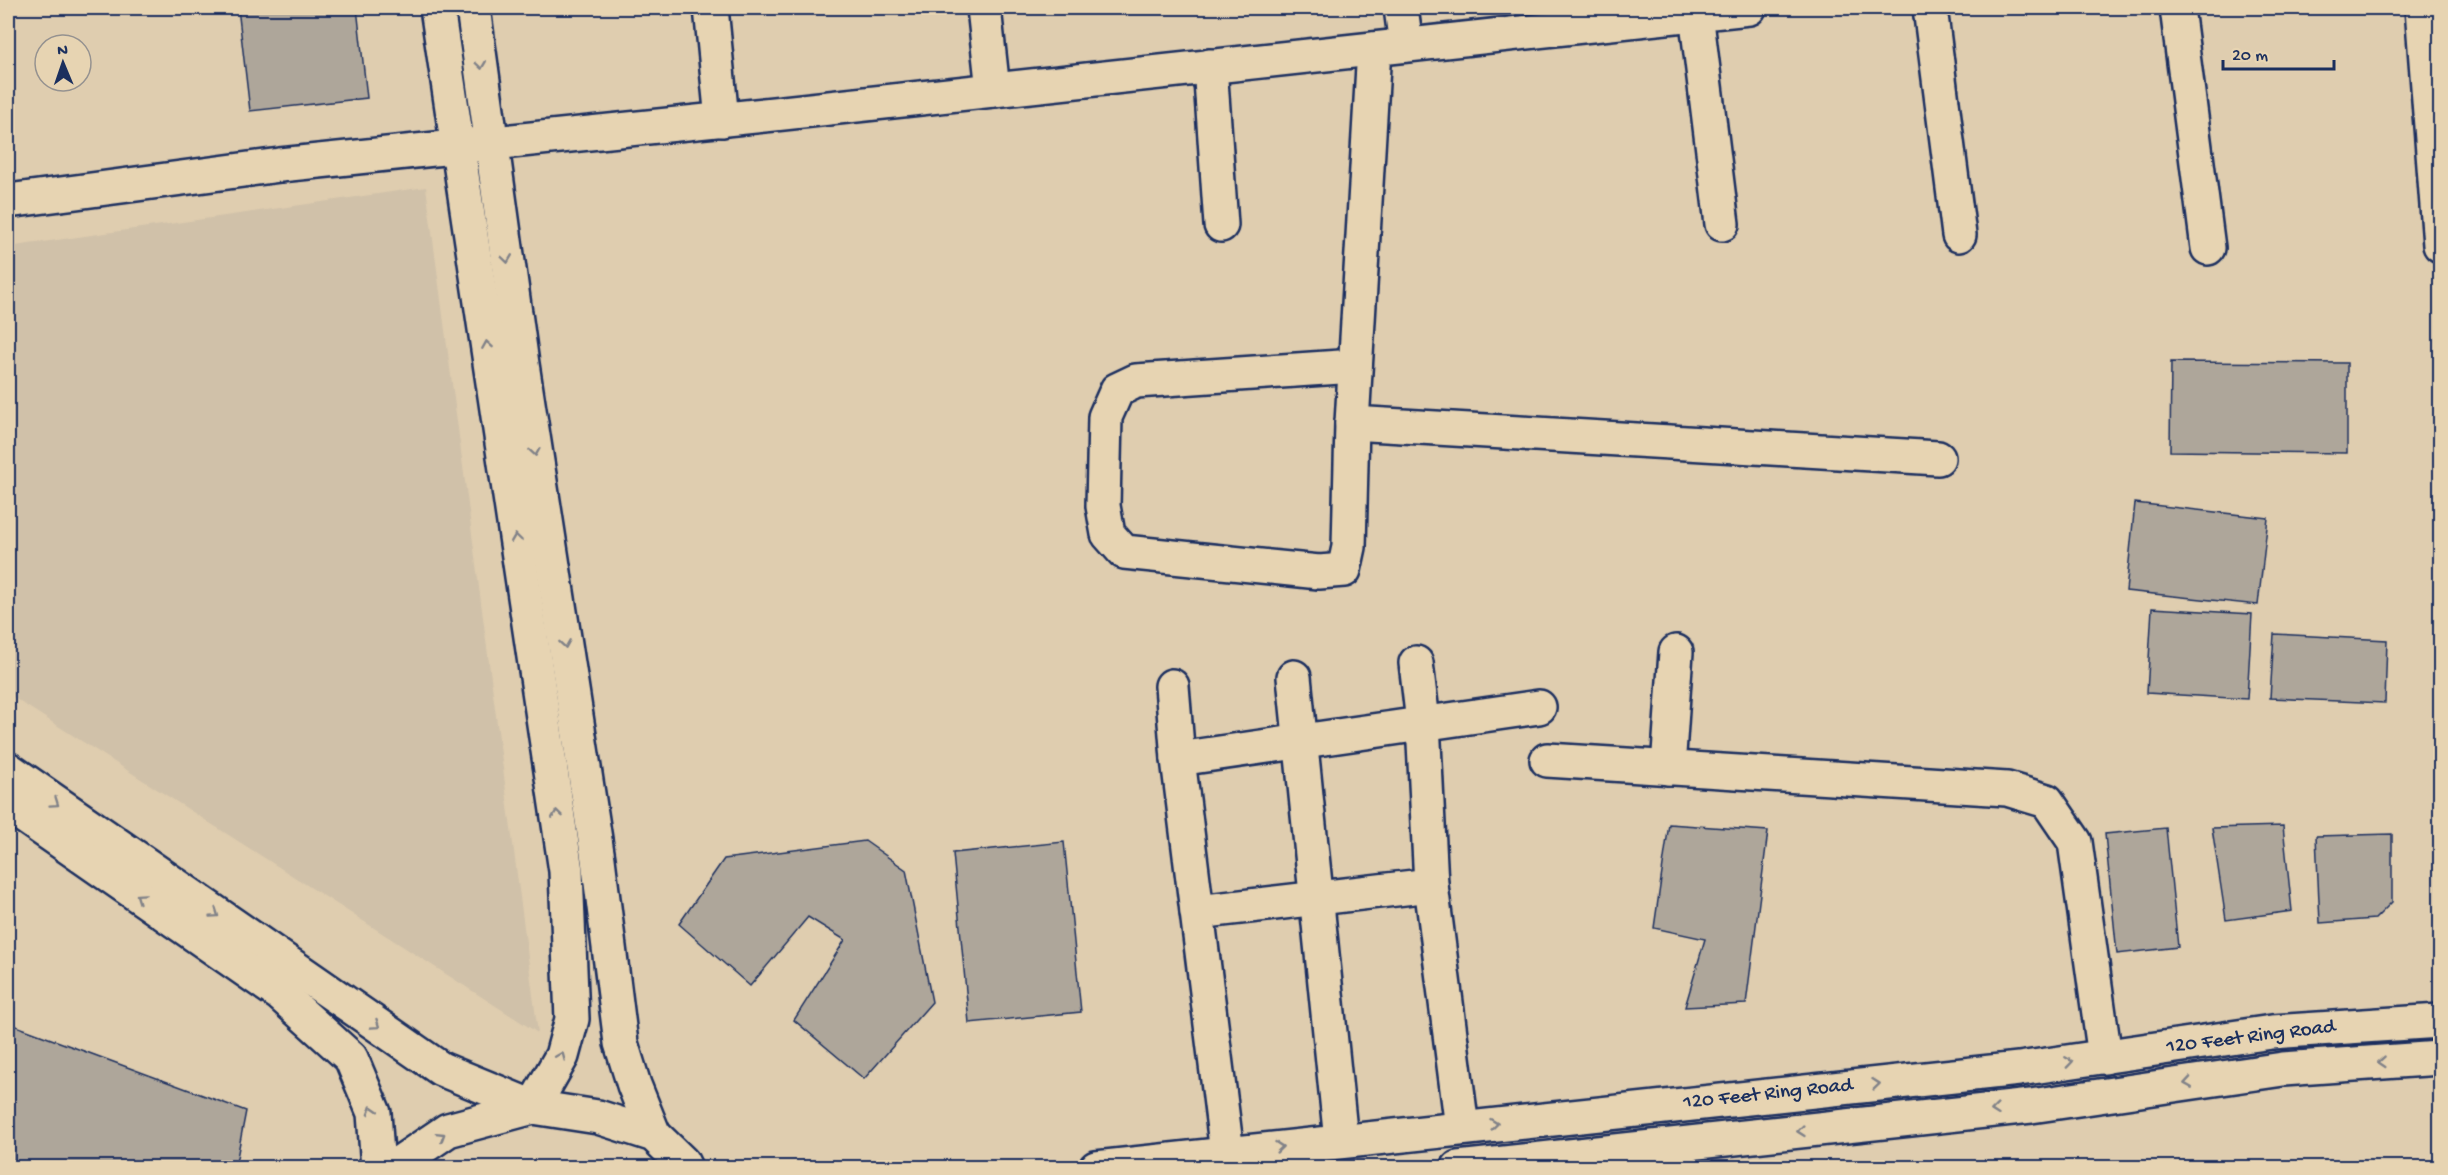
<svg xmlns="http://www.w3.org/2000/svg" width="2448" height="1175" viewBox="0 0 2448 1175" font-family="'Gochi Hand',sans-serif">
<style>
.built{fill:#d0c1a9}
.building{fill:#aea69a;stroke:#1b2f5e;stroke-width:1.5}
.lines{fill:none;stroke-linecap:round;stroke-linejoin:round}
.minor-casing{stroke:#1b2f5e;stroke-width:38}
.tertiary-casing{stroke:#1b2f5e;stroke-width:38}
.primary-casing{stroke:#1b2f5e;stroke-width:38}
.minor{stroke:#e7d4b2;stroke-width:33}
.tertiary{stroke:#e7d4b2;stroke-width:33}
.primary{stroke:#e7d4b2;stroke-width:33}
.oneway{stroke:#818288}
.labels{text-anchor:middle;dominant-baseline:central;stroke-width:6;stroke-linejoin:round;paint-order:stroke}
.street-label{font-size:21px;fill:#1b2f5e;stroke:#e7d4b2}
</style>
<rect width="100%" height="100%" fill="#dfcdaf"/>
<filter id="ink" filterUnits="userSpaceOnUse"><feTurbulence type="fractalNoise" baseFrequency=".0167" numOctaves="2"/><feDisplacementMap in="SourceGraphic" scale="12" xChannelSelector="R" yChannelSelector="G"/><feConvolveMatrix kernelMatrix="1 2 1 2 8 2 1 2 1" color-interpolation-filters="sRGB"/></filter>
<g filter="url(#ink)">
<path class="built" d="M426,187L538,1033L8,694V247Z"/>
<g class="building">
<path d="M238,8H357L367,98L250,111Z"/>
<path d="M2171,362L2347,363V453L2170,451Z"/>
<path d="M2135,503L2268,518L2258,605L2126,591Z"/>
<path d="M2152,608L2252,614L2247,699L2147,693Z"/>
<path d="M2274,634L2387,640L2385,703L2270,698Z"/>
<path d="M1669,824L1768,831L1746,1004L1685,1007L1705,939L1654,928Z"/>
<path d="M2283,826L2292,911L2226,920L2212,828Z"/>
<path d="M2166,828L2178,947L2117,954L2105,834Z"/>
<path d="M2392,834V902L2375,919L2320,923L2316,836Z"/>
<path d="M865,841L906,870L932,1002L864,1079L794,1020L845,940L808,917L750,986L679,924L724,859Z"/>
<path d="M1064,842L1081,1012L969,1023L953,853Z"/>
<path d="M8,1023L246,1111L235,1168H8Z"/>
</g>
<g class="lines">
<g class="minor-casing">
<g id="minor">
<path d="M711,8L722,120"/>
<path d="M984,8L993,90"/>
<path d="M1401,8L1406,45"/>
<path d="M1930,8L1959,235"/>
<path d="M2177,8L2208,248"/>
<path d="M1696,13L1722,224"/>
<path d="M1374,49L1352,423L1938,458"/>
<path d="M1210,66L1221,225"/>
<path d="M1352,423L1349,547L1344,570L1319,572L1124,552L1108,534L1103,506L1105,417L1117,390L1136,381L1355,366"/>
<path d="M1416,663L1423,722L1431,885L1462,1128"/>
<path d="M1294,677L1341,1141"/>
<path d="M1172,686L1178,759"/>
<path d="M1547,760L2007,789L2047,801L2075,842L2105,1057"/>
<path d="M1668,768L1676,652"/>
<path d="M1197,912L1431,885"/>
<path d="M1227,1153L1178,759L1539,707"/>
</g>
</g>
<g class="tertiary-casing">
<g id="tertiary">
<path d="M473,8L522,364L598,859L621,1043L634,1085L654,1135"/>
<path d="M2422,8L2440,245"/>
<path d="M8,201L280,165L774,114L1749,8"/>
<path d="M8,769L441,1069L533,1107L562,1056L572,1019L566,871L437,8"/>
<path d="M8,805L280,994L351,1058L374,1113L378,1168"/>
</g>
</g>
<g class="primary-casing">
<g id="primary">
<path d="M392,1168L448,1130L533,1107L598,1117L654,1135L682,1162L685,1168"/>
<path d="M1096,1168L2019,1069L2272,1032L2440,1021"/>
<path d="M1458,1168L2031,1106L2283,1069L2440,1058"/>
</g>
</g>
<use href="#minor" class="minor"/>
<use href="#tertiary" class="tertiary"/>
<use href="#primary" class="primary"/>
</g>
<defs><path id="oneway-chevron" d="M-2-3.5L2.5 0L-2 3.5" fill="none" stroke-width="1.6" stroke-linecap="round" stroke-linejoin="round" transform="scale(1.5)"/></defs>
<g class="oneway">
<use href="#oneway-chevron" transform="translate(481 65) rotate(82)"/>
<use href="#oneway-chevron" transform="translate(507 259) rotate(82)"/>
<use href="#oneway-chevron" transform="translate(487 345) rotate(-99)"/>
<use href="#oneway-chevron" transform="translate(535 452) rotate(81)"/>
<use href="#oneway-chevron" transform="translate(516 538) rotate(-98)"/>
<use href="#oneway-chevron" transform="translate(565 644) rotate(81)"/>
<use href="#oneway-chevron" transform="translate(55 803) rotate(35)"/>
<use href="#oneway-chevron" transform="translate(557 814) rotate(-98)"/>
<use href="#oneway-chevron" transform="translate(140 897) rotate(-145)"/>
<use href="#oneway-chevron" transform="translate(215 914) rotate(35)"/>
<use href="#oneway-chevron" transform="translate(376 1025) rotate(34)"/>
<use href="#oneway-chevron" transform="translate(561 1056) rotate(-67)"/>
<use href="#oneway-chevron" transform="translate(2069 1062) rotate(-8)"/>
<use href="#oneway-chevron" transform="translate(2382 1062) rotate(176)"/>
<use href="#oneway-chevron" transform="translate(2188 1083) rotate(171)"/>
<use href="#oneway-chevron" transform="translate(1876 1084) rotate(-6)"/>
<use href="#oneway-chevron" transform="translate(372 1110) rotate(-107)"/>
<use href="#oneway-chevron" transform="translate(1995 1110) rotate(174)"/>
<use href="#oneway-chevron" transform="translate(1494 1124) rotate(-6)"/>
<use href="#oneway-chevron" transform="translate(1801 1131) rotate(174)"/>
<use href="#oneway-chevron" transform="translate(441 1136) rotate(-32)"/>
<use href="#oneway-chevron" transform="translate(1279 1147) rotate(-6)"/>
</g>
</g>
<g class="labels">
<g class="street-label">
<text transform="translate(2251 1038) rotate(-7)">120 Feet Ring Road</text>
<text transform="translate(1768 1095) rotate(-6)">120 Feet Ring Road</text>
</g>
</g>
<rect width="2448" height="1175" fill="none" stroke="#e7d4b2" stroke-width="30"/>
<rect x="15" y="15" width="2418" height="1145" fill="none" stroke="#1b2f5e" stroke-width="2" filter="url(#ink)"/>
<g transform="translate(63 63) rotate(358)"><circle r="28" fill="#e7d4b2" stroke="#959290" stroke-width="1.5"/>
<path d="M0-4.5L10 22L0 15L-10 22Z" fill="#1b2f5e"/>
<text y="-9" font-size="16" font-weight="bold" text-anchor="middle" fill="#1b2f5e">N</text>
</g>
<path d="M2223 60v9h111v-9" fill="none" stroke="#1b2f5e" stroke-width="3"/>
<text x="2232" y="60" font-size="18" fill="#1b2f5e" stroke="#e7d4b2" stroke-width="4.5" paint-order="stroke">20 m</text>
</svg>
